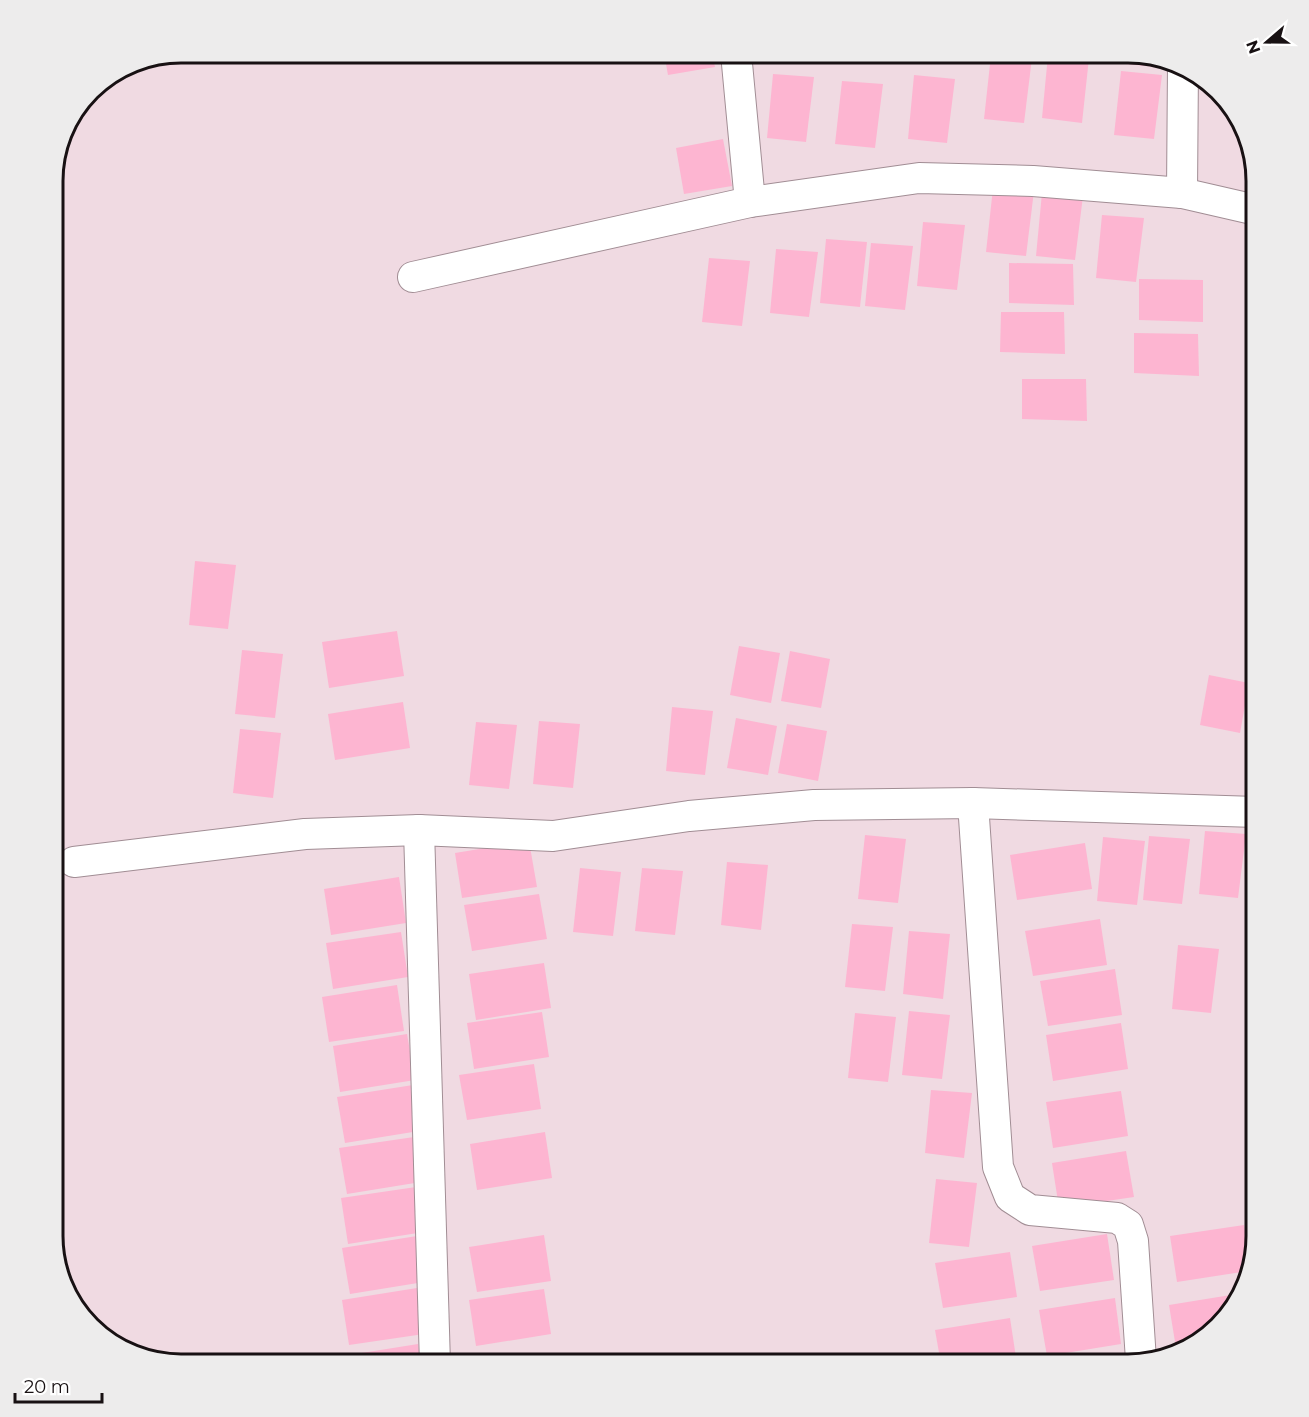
<svg xmlns="http://www.w3.org/2000/svg" width="1309" height="1417" viewBox="0 0 1309 1417" font-family="Montserrat,sans-serif">
<style>
.building{fill:#fdb5d1}
.lines{fill:none;stroke-linecap:round;stroke-linejoin:round}
.street-casing{stroke:#a18d94;stroke-width:32}
.street{stroke:#fff;stroke-width:30}
.rim{fill:none;stroke:#181113;stroke-width:3}
</style>
<rect width="100%" height="100%" fill="#f0dae2"/>
<g class="building">
<path d="M664,53H712L715,67L668,75Z"/>
<path d="M1117,53H1136L1157,58L1156,67L1116,63Z"/>
<path d="M991,55L1032,58L1024,123L984,119Z"/>
<path d="M1048,55L1089,58L1082,123L1042,118Z"/>
<path d="M1121,71L1162,75L1154,139L1114,135Z"/>
<path d="M773,74L814,77L806,142L767,138Z"/>
<path d="M914,75L955,79L947,143L908,139Z"/>
<path d="M842,81L883,84L875,148L835,144Z"/>
<path d="M723,139L732,186L684,194L676,148Z"/>
<path d="M993,188L1034,191L1026,256L986,252Z"/>
<path d="M1042,193L1083,196L1075,260L1036,256Z"/>
<path d="M1102,215L1144,218L1136,282L1096,278Z"/>
<path d="M923,222L965,225L957,290L917,286Z"/>
<path d="M826,239L867,242L860,307L820,303Z"/>
<path d="M871,243L913,246L905,310L865,306Z"/>
<path d="M776,249L818,252L809,317L770,313Z"/>
<path d="M709,258L750,261L742,326L702,322Z"/>
<rect x="1251" y="259" width="5" height="40"/>
<path d="M1009,263L1073,264L1074,305L1009,303Z"/>
<path d="M1139,279L1203,280V322L1139,320Z"/>
<path d="M1001,312H1064L1065,354L1000,352Z"/>
<path d="M1134,333L1198,334L1199,376L1134,373Z"/>
<path d="M1253,359H1256V399H1252Z"/>
<path d="M1022,379H1086L1087,421L1022,419Z"/>
<path d="M1253,407H1256V447H1252Z"/>
<rect x="1248" y="471" width="8" height="40"/>
<path d="M195,561L236,565L228,629L189,625Z"/>
<path d="M1255,600H1256V635L1249,633Z"/>
<path d="M397,631L404,676L329,688L322,642Z"/>
<path d="M739,646L780,653L771,703L730,695Z"/>
<path d="M242,650L283,654L275,718L235,714Z"/>
<path d="M790,651L830,659L821,708L781,701Z"/>
<path d="M1209,675L1249,683L1240,733L1200,725Z"/>
<path d="M403,702L410,748L335,760L328,714Z"/>
<path d="M1255,705H1256V731L1251,730Z"/>
<path d="M672,707L713,711L705,775L666,771Z"/>
<path d="M736,718L777,726L768,775L727,768Z"/>
<path d="M539,721L580,724L573,788L533,784Z"/>
<path d="M476,722L517,725L509,789L469,785Z"/>
<path d="M787,724L827,731L818,781L778,773Z"/>
<path d="M240,729L281,733L273,798L233,793Z"/>
<path d="M1255,752L1256,753V786L1249,784Z"/>
<path d="M1205,831L1246,834L1238,898L1199,894Z"/>
<path d="M865,835L906,839L898,903L858,899Z"/>
<path d="M1149,836L1190,839L1182,904L1143,900Z"/>
<path d="M1103,837L1145,841L1137,905L1097,901Z"/>
<path d="M529,841L537,887L462,898L455,853Z"/>
<path d="M1085,843L1092,889L1017,900L1010,855Z"/>
<path d="M727,862L768,865L761,930L721,925Z"/>
<path d="M580,868L621,872L613,936L573,932Z"/>
<path d="M642,868L683,871L675,935L635,931Z"/>
<path d="M399,877L406,923L331,935L324,889Z"/>
<path d="M539,894L547,939L472,951L464,905Z"/>
<path d="M1100,919L1107,965L1033,976L1025,931Z"/>
<path d="M852,924L893,927L885,991L845,987Z"/>
<path d="M909,931L950,934L943,999L903,994Z"/>
<path d="M401,932L408,977L333,989L326,943Z"/>
<path d="M1178,945L1219,949L1211,1013L1172,1009Z"/>
<path d="M544,963L551,1008L476,1020L469,974Z"/>
<path d="M1115,969L1122,1015L1048,1026L1040,981Z"/>
<path d="M397,985L404,1031L329,1042L322,997Z"/>
<path d="M909,1011L950,1015L942,1079L902,1075Z"/>
<path d="M542,1012L549,1057L474,1069L467,1023Z"/>
<path d="M855,1013L896,1017L888,1082L848,1078Z"/>
<path d="M1121,1023L1128,1069L1053,1081L1046,1035Z"/>
<path d="M407,1034L415,1080L340,1092L333,1046Z"/>
<path d="M534,1064L541,1109L467,1120L459,1075Z"/>
<path d="M413,1085L419,1131L345,1143L337,1097Z"/>
<path d="M931,1090L972,1093L964,1158L925,1153Z"/>
<path d="M1121,1091L1128,1136L1053,1148L1046,1102Z"/>
<path d="M545,1132L552,1178L477,1190L470,1144Z"/>
<path d="M414,1137L421,1182L347,1194L339,1148Z"/>
<path d="M1126,1151L1134,1197L1059,1208L1052,1163Z"/>
<path d="M936,1179L977,1183L969,1247L929,1243Z"/>
<path d="M416,1187L424,1232L348,1244L341,1198Z"/>
<path d="M1244,1225L1250,1262L1248,1271L1177,1282L1170,1236Z"/>
<path d="M1107,1234L1114,1280L1040,1291L1032,1246Z"/>
<path d="M544,1235L551,1281L477,1292L469,1247Z"/>
<path d="M417,1236L424,1282L350,1294L342,1248Z"/>
<path d="M1010,1252L1017,1297L943,1308L935,1263Z"/>
<path d="M417,1288L424,1334L349,1345L342,1300Z"/>
<path d="M544,1289L551,1334L476,1346L469,1300Z"/>
<path d="M1243,1293L1206,1338L1176,1348L1169,1305Z"/>
<path d="M1115,1298L1121,1344L1047,1356L1039,1310Z"/>
<path d="M1010,1318L1017,1364H941L935,1330Z"/>
<path d="M418,1344L421,1364H344L343,1356Z"/>
</g>
<g class="lines">
<g class="street-casing">
<g id="street">
<path d="M736,53L750,202"/>
<path d="M1182,193L1183,65"/>
<path d="M413,277L750,202L919,178L1033,181L1182,193L1256,210"/>
<path d="M973,803L998,1167L1010,1197L1030,1210L1117,1218L1128,1225L1133,1241L1141,1360"/>
<path d="M419,830L435,1364"/>
<path d="M74,862L305,834L419,830L553,836L689,816L814,805L973,803L1256,812"/>
</g>
</g>
<use href="#street" class="street"/>
</g>
<path d="M0 0H1309V1417H0ZM181 63H1128A118 118 0 0 1 1246 181V1236A118 118 0 0 1 1128 1354H181A118 118 0 0 1 63 1236V181A118 118 0 0 1 181 63Z" fill="#edecec" fill-rule="evenodd"/>
<path class="rim" d="M181 63H1128A118 118 0 0 1 1246 181V1236A118 118 0 0 1 1128 1354H181A118 118 0 0 1 63 1236V181A118 118 0 0 1 181 63Z"/>
<g transform="translate(1267 42) rotate(250)" stroke="#ffffff" stroke-width="4.5" paint-order="stroke">
<path d="M0-4.5L10 22L0 15L-10 22Z" fill="#181113"/>
<text y="-9" font-size="16" font-weight="bold" text-anchor="middle" fill="#181113">N</text>
</g>
<path d="M15 1393v9h87v-9" fill="none" stroke="#181113" stroke-width="3"/>
<text x="24" y="1393" font-size="18" fill="#181113" stroke="#ffffff" stroke-width="4.5" paint-order="stroke">20 m</text>
</svg>
